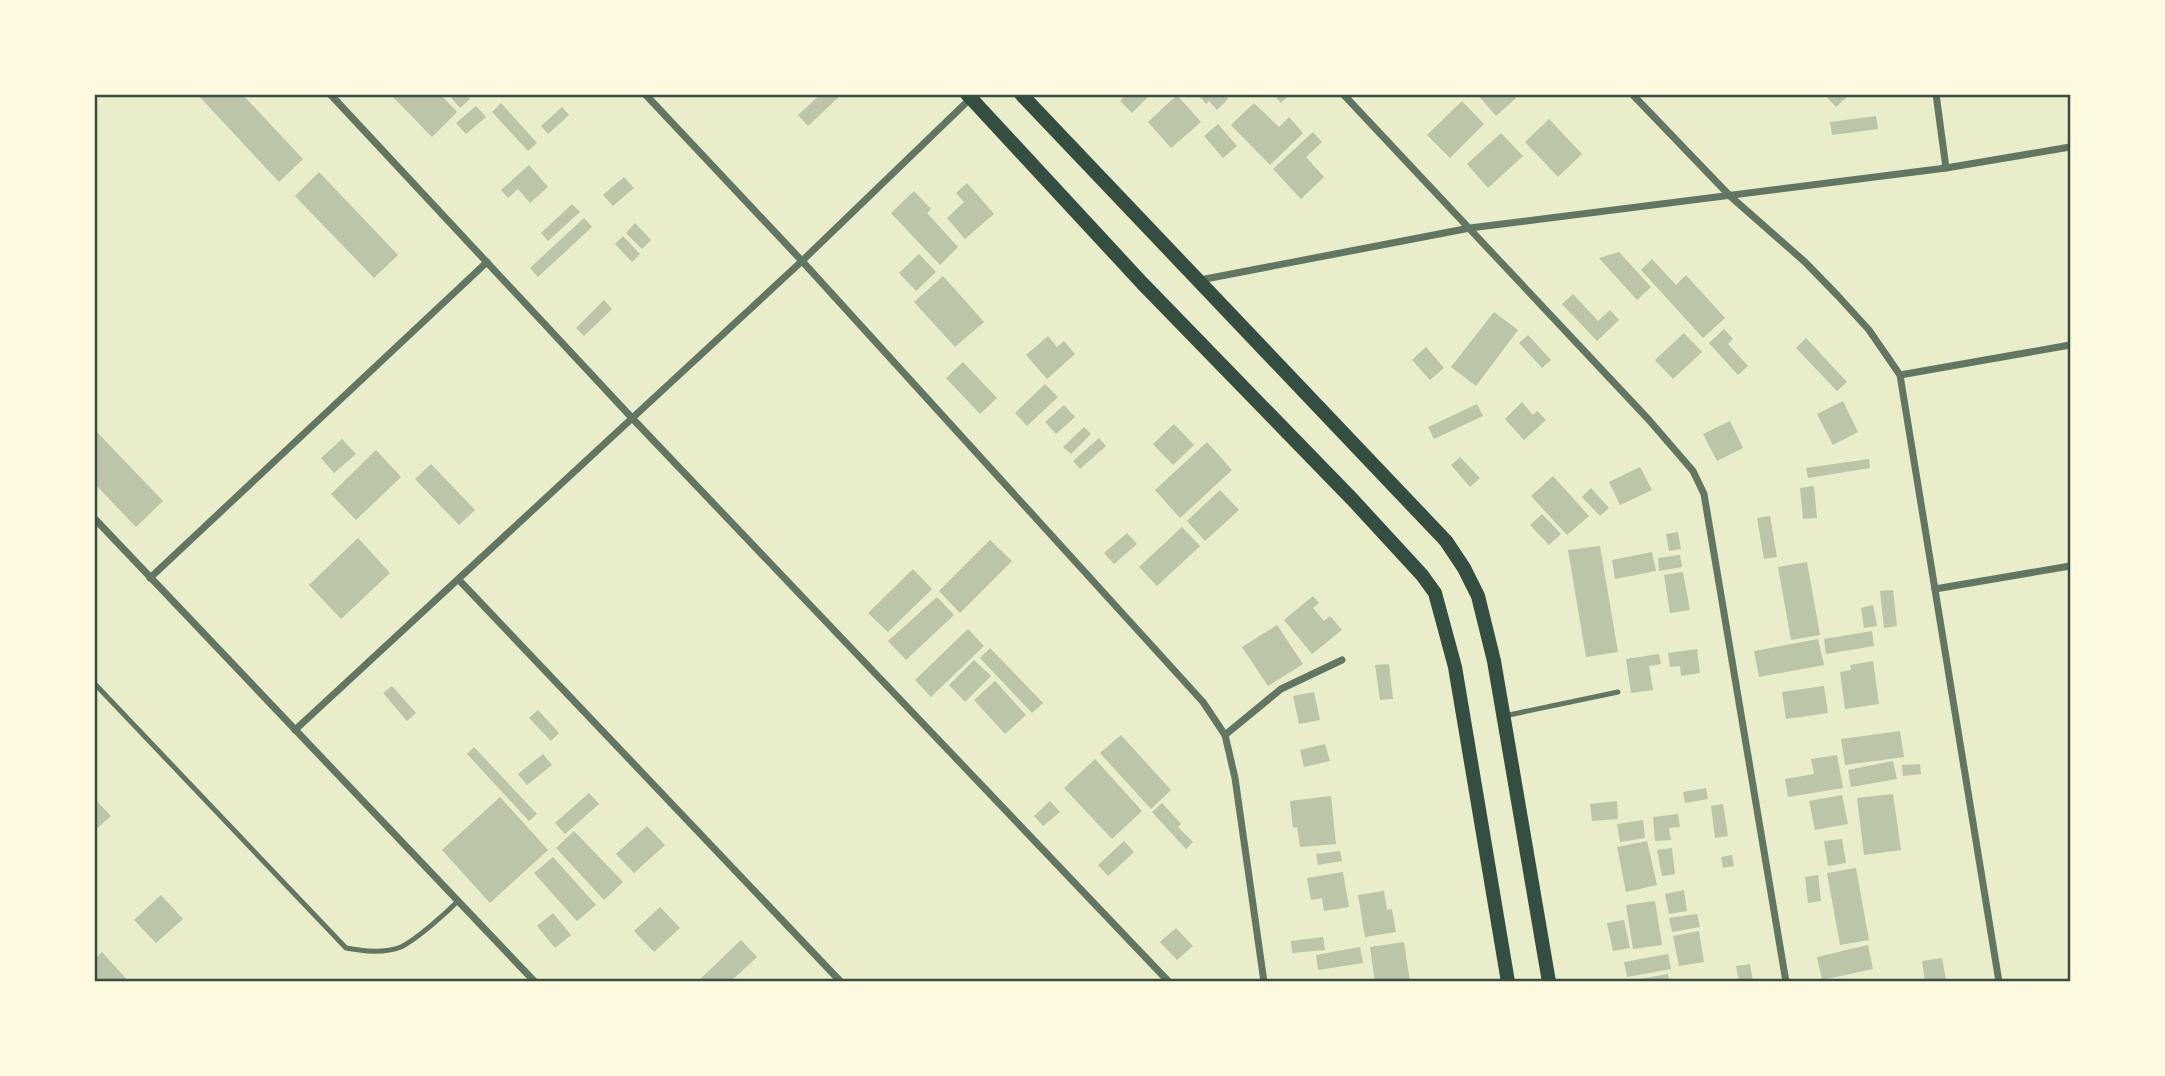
<svg xmlns="http://www.w3.org/2000/svg" width="2165" height="1076" viewBox="0 0 2165 1076" font-family="Commissioner,sans-serif">
<style>
.building{fill:#bcc5a7}
.lines{fill:none;stroke-linecap:round;stroke-linejoin:round}
.service{stroke:#617663;stroke-width:5}
.minor{stroke:#617663;stroke-width:7}
.secondary{stroke:#344e41;stroke-width:14}
.neatline{fill:none;stroke:#344e41;stroke-width:2.5}
</style>
<rect width="100%" height="100%" fill="#e9edc9"/>
<g class="building">
<path d="M197,94H242L303,159L279,182Z"/>
<path d="M390,94H440L457,112L432,137Z"/>
<path d="M448,94H466L470,99L460,108Z"/>
<path d="M821,94H842L808,126L798,115Z"/>
<path d="M1127,94H1151L1132,113L1120,101Z"/>
<path d="M1198,94H1224L1228,99L1217,110L1209,101L1206,104Z"/>
<path d="M1273,94H1290L1281,103Z"/>
<path d="M1477,94H1512L1516,98L1496,116Z"/>
<path d="M1824,94H1850L1836,107Z"/>
<path d="M1177,95L1201,122L1171,148L1148,122Z"/>
<path d="M1462,101L1484,124L1450,158L1427,135Z"/>
<path d="M501,103L537,143L528,151L492,112Z"/>
<path d="M1254,103L1279,127L1289,117L1303,133L1270,165L1231,125Z"/>
<path d="M476,106L486,117L466,134L456,123Z"/>
<path d="M562,107L569,115L548,134L541,126Z"/>
<path d="M1876,116L1878,129L1832,135L1830,122Z"/>
<path d="M1549,119L1582,154L1558,177L1525,142Z"/>
<path d="M1218,124L1237,146L1223,158L1204,136Z"/>
<path d="M1313,132L1322,142L1306,157L1324,177L1301,199L1273,169Z"/>
<path d="M1501,133L1523,156L1488,188L1467,164Z"/>
<path d="M529,165L548,187L530,203L518,189L508,198L501,190Z"/>
<path d="M319,172L398,255L374,278L295,196Z"/>
<path d="M624,177L634,188L613,206L603,195Z"/>
<path d="M967,183L994,214L965,239L947,218L964,202L956,193Z"/>
<path d="M914,191L931,209L927,213L958,247L940,265L891,213Z"/>
<path d="M572,204L580,212L548,241L541,233Z"/>
<path d="M584,218L592,227L538,277L530,268Z"/>
<path d="M635,223L651,240L642,249L626,233Z"/>
<path d="M623,236L640,254L632,262L615,244Z"/>
<path d="M1619,252L1651,287L1637,300L1599,258Z"/>
<path d="M919,254L936,272L916,291L899,273Z"/>
<path d="M1652,259L1676,285L1686,275L1725,318L1703,338L1641,270Z"/>
<path d="M943,276L984,322L955,347L914,302Z"/>
<path d="M1573,294L1598,321L1610,310L1619,320L1597,341L1562,304Z"/>
<path d="M604,300L612,309L584,336L576,328Z"/>
<path d="M1494,312L1518,330L1476,386L1451,367Z"/>
<path d="M1724,329L1733,339L1728,344L1748,366L1738,375L1709,343Z"/>
<path d="M1684,333L1702,352L1673,379L1655,360Z"/>
<path d="M1528,335L1551,360L1542,368L1519,343Z"/>
<path d="M1048,336L1057,347L1064,341L1075,354L1047,379L1026,355Z"/>
<path d="M1806,338L1847,382L1837,391L1796,348Z"/>
<path d="M1426,347L1444,368L1430,380L1412,360Z"/>
<path d="M963,362L997,398L980,414L946,378Z"/>
<path d="M1045,384L1058,397L1027,426L1015,413Z"/>
<path d="M1843,401L1858,432L1833,445L1817,414Z"/>
<path d="M1522,402L1533,415L1537,411L1546,420L1524,440L1505,419Z"/>
<path d="M1477,404L1483,416L1434,439L1428,427Z"/>
<path d="M1064,405L1075,417L1056,434L1045,422Z"/>
<path d="M1730,421L1743,448L1717,461L1703,434Z"/>
<path d="M1174,424L1194,445L1173,465L1153,444Z"/>
<path d="M1084,427L1091,434L1071,454L1063,447Z"/>
<path d="M94,429L163,501L136,527L94,483Z"/>
<path d="M1099,438L1106,446L1080,469L1073,461Z"/>
<path d="M342,439L356,454L334,473L321,458Z"/>
<path d="M1207,442L1232,470L1180,518L1155,490Z"/>
<path d="M376,450L401,477L356,520L331,494Z"/>
<path d="M1460,457L1480,478L1470,487L1451,465Z"/>
<path d="M1869,459L1870,468L1808,478L1806,468Z"/>
<path d="M431,464L475,510L459,525L415,479Z"/>
<path d="M1640,467L1652,490L1620,505L1609,482Z"/>
<path d="M1553,476L1589,516L1567,535L1531,496Z"/>
<path d="M1814,486L1817,518L1803,519L1800,488Z"/>
<path d="M1591,488L1609,508L1600,516L1582,497Z"/>
<path d="M1220,490L1239,510L1205,541L1187,521Z"/>
<path d="M1542,514L1561,534L1549,545L1530,525Z"/>
<path d="M1770,516L1777,557L1764,559L1757,518Z"/>
<path d="M1182,527L1200,546L1157,586L1139,567Z"/>
<path d="M1678,532L1681,549L1669,551L1666,534Z"/>
<path d="M1127,533L1137,544L1114,564L1104,553Z"/>
<path d="M358,538L390,573L341,619L309,585Z"/>
<path d="M990,540L1012,561L960,613L939,591Z"/>
<path d="M1600,546L1618,652L1586,657L1568,550Z"/>
<path d="M1652,552L1656,571L1615,579L1612,560Z"/>
<path d="M1680,555L1682,567L1659,571L1658,558Z"/>
<path d="M1807,562L1820,635L1791,640L1778,567Z"/>
<path d="M913,569L932,589L888,632L868,613Z"/>
<path d="M1683,572L1690,610L1670,613L1664,575Z"/>
<path d="M1893,590L1897,626L1884,628L1880,591Z"/>
<path d="M1313,596L1319,603L1313,608L1324,621L1330,616L1342,630L1312,654L1284,620Z"/>
<path d="M937,597L954,615L906,660L888,641Z"/>
<path d="M1873,605L1877,626L1864,628L1861,608Z"/>
<path d="M1277,625L1303,664L1268,686L1242,647Z"/>
<path d="M968,629L984,646L931,697L915,680Z"/>
<path d="M1872,631L1874,646L1826,654L1824,639Z"/>
<path d="M1818,639L1824,665L1759,677L1754,651Z"/>
<path d="M990,648L1043,703L1032,713L980,658Z"/>
<path d="M1697,649L1700,673L1681,676L1680,666L1670,667L1668,653Z"/>
<path d="M1659,654L1661,664L1649,666L1653,690L1631,693L1626,659Z"/>
<path d="M974,660L991,676L965,702L949,685Z"/>
<path d="M1873,661L1879,704L1845,709L1840,672L1851,670L1850,665Z"/>
<path d="M1389,664L1393,699L1380,700L1375,665Z"/>
<path d="M995,681L1026,715L1005,734L974,700Z"/>
<path d="M392,686L416,713L407,721L383,693Z"/>
<path d="M1824,686L1828,713L1786,719L1782,692Z"/>
<path d="M1314,692L1320,720L1299,724L1293,696Z"/>
<path d="M538,710L559,733L551,741L529,718Z"/>
<path d="M1900,731L1904,757L1845,765L1841,739Z"/>
<path d="M1121,735L1171,790L1151,809L1100,753Z"/>
<path d="M1325,744L1330,761L1304,767L1300,750Z"/>
<path d="M474,747L537,814L529,821L467,754Z"/>
<path d="M543,754L552,765L527,785L518,774Z"/>
<path d="M1837,755L1843,788L1788,797L1785,779L1814,774L1811,759Z"/>
<path d="M1095,759L1142,811L1112,839L1064,788Z"/>
<path d="M1893,761L1897,779L1851,787L1848,770Z"/>
<path d="M1920,764L1921,774L1903,776L1902,765Z"/>
<path d="M1706,788L1708,799L1685,803L1683,792Z"/>
<path d="M589,793L599,804L565,834L555,823Z"/>
<path d="M1893,794L1901,850L1864,855L1857,798Z"/>
<path d="M1842,795L1848,824L1815,830L1809,801Z"/>
<path d="M1331,796L1336,844L1300,847L1297,827L1293,828L1290,801Z"/>
<path d="M500,797L548,850L490,903L442,850Z"/>
<path d="M94,798L111,816L94,831Z"/>
<path d="M1050,801L1060,812L1043,826L1034,816Z"/>
<path d="M1617,801L1618,819L1592,821L1590,804Z"/>
<path d="M1162,803L1181,824L1178,827L1193,842L1186,849L1152,812Z"/>
<path d="M1723,804L1728,836L1715,838L1711,806Z"/>
<path d="M1678,814L1680,827L1669,828L1671,840L1655,841L1653,817Z"/>
<path d="M1643,820L1645,838L1620,842L1617,824Z"/>
<path d="M647,826L665,845L634,873L616,854Z"/>
<path d="M574,831L623,882L604,900L556,848Z"/>
<path d="M1842,839L1846,863L1828,866L1824,841Z"/>
<path d="M1124,841L1134,852L1108,876L1098,865Z"/>
<path d="M1647,841L1657,885L1626,892L1617,847Z"/>
<path d="M1672,848L1675,874L1662,876L1657,850Z"/>
<path d="M1340,851L1342,861L1318,865L1316,854Z"/>
<path d="M1732,855L1734,866L1723,868L1721,857Z"/>
<path d="M553,857L596,905L577,921L534,873Z"/>
<path d="M1856,868L1869,940L1840,945L1827,873Z"/>
<path d="M1343,872L1349,907L1324,911L1322,898L1311,900L1307,878Z"/>
<path d="M1818,875L1821,901L1808,903L1805,877Z"/>
<path d="M1684,890L1687,911L1669,914L1665,894Z"/>
<path d="M1384,891L1387,910L1392,909L1396,932L1365,937L1358,895Z"/>
<path d="M161,895L183,919L156,943L134,920Z"/>
<path d="M1655,901L1662,945L1633,949L1626,905Z"/>
<path d="M660,907L680,928L654,952L634,931Z"/>
<path d="M553,913L571,935L555,948L537,926Z"/>
<path d="M1697,914L1700,927L1672,932L1669,918Z"/>
<path d="M1624,920L1630,948L1613,951L1607,923Z"/>
<path d="M1176,928L1193,946L1177,960L1160,942Z"/>
<path d="M1699,931L1704,962L1679,966L1673,936Z"/>
<path d="M1323,937L1325,950L1292,953L1291,941Z"/>
<path d="M741,940L757,957L730,982H697Z"/>
<path d="M1404,942L1410,982H1375L1370,947Z"/>
<path d="M1868,945L1873,969L1822,980L1817,957Z"/>
<path d="M1360,947L1363,963L1318,970L1316,955Z"/>
<path d="M102,952L129,982H94V959Z"/>
<path d="M1668,954L1671,969L1627,977L1624,962Z"/>
<path d="M1942,958L1946,980L1925,982L1922,961Z"/>
<path d="M1750,964L1753,982H1739L1736,966Z"/>
<path d="M1668,974L1669,982H1634V980Z"/>
</g>
<g class="lines">
<g class="service">
<path d="M94,683L346,948C363,951 383,954 401,947C417,939 445,914 458,901"/>
<path d="M1504,716L1618,692"/>
</g>
<g class="minor">
<path d="M330,94L632,418L1169,982"/>
<path d="M645,94L802,261L1203,702L1225,735L1235,778L1264,982"/>
<path d="M1343,94L1649,420L1693,471L1704,494L1786,982"/>
<path d="M1632,94L1730,196L1805,262L1838,296L1869,330L1900,375L1999,982"/>
<path d="M1936,94L1946,168"/>
<path d="M1200,280L1470,228L1946,168L2070,147"/>
<path d="M1900,375L2070,345"/>
<path d="M94,518L535,982"/>
<path d="M150,578L487,262"/>
<path d="M459,580L841,982"/>
<path d="M1935,589L2070,566"/>
<path d="M295,730L802,261L972,97"/>
<path d="M1225,735L1281,689L1342,660"/>
</g>
<g class="secondary">
<path d="M967,94L1142,283L1352,499L1422,575L1435,593L1455,667L1508,982"/>
<path d="M1021,94L1446,541L1464,568L1478,596L1494,661L1549,982"/>
</g>
</g>
<rect width="2165" height="1076" fill="none" stroke="#fefae0" stroke-width="192"/>
<rect x="96" y="96" width="1973" height="884" class="neatline"/>
</svg>
